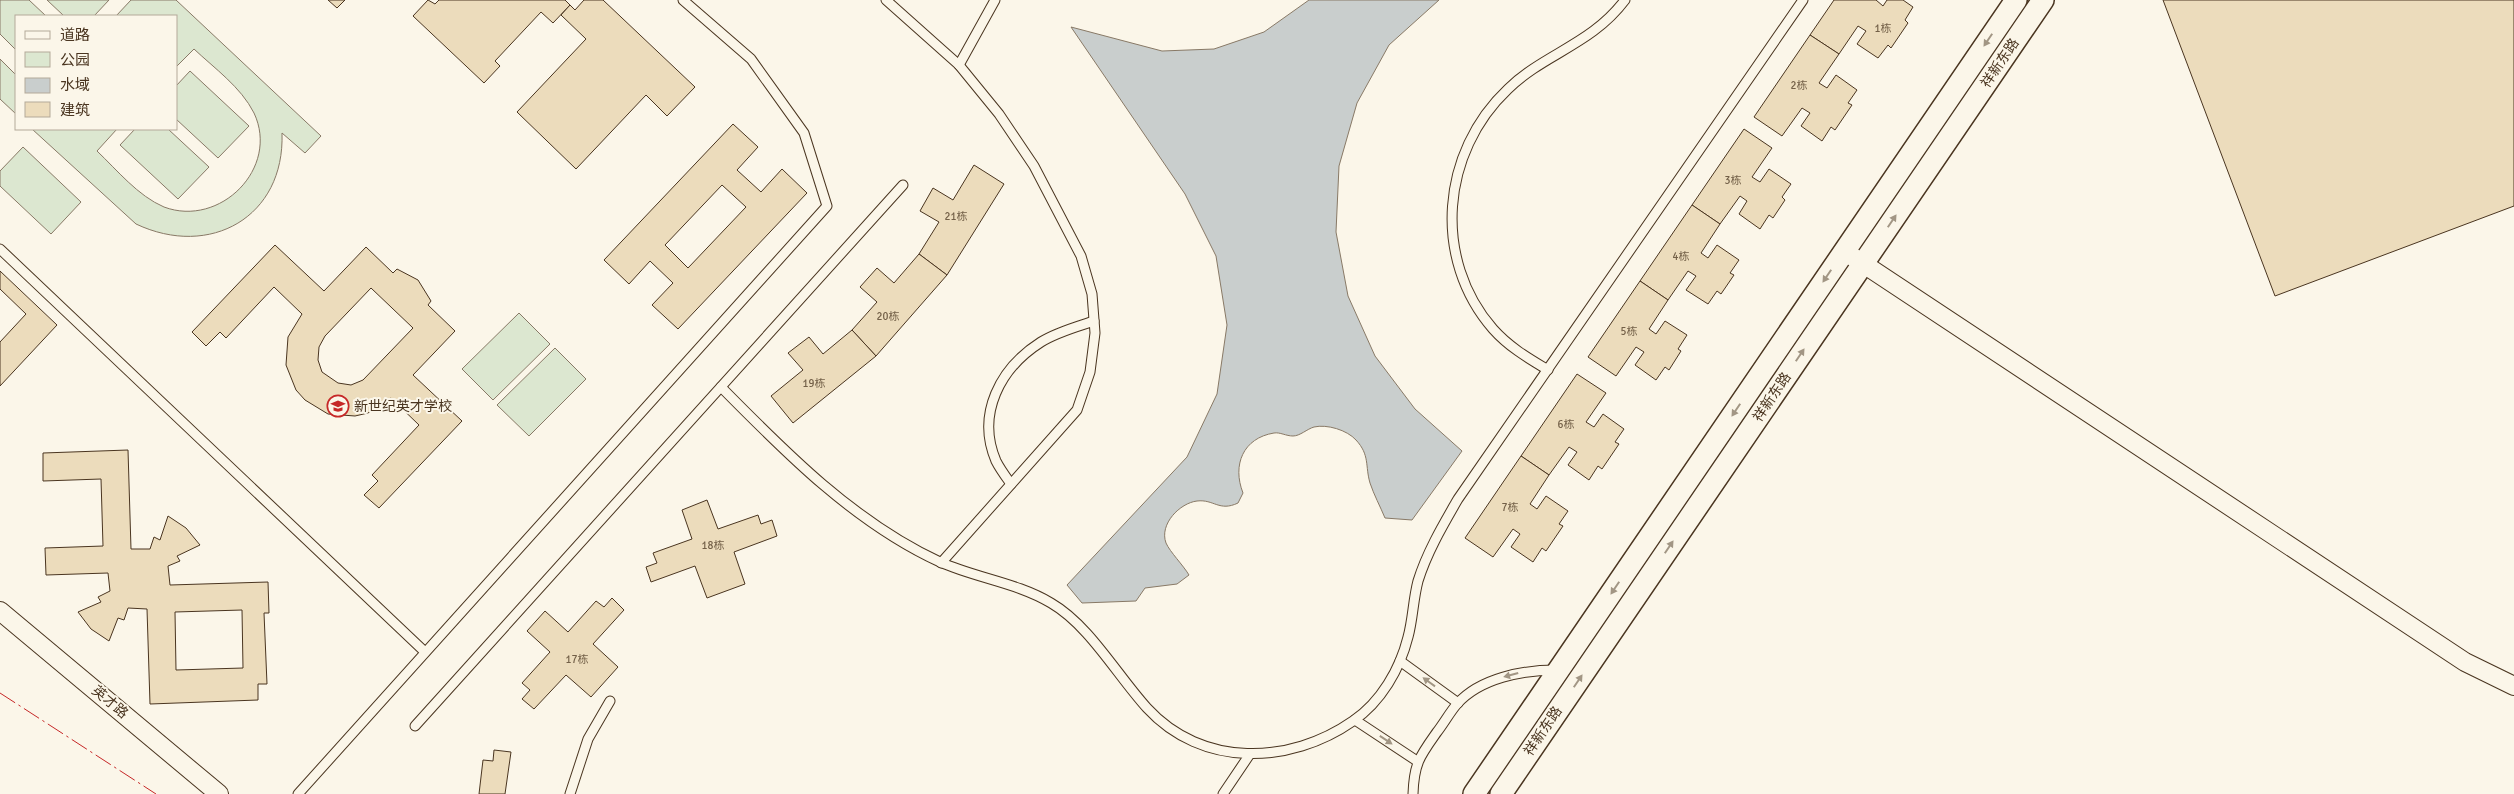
<svg xmlns="http://www.w3.org/2000/svg" width="2514" height="794" viewBox="0 0 2514 794" font-family="Signika,'Noto Sans SC',sans-serif">
<style>
.green{fill:#dce7d0;stroke:#887966}
.water{fill:#c9cecd;stroke:#887966}
.building{fill:#ecdcbc;stroke:#4a3520;fill-rule:evenodd}
.lines{fill:none;stroke-linecap:round;stroke-linejoin:round}
.service-casing{stroke:#4a3520;stroke-width:11}
.minor-casing{stroke:#4a3520;stroke-width:20}
.tertiary-casing{stroke:#4a3520;stroke-width:24}
.service{stroke:#fbf6e9;stroke-width:9}
.minor{stroke:#fbf6e9;stroke-width:18}
.tertiary{stroke:#fbf6e9;stroke-width:21}
.power{stroke:#c62828;stroke-width:1;stroke-dasharray:18 4 2.5 4;stroke-linecap:butt}
.oneway{fill:#a29684}
.labels{text-anchor:middle;dominant-baseline:central;stroke-width:4;stroke-linejoin:round;paint-order:stroke}
.number-label{font-size:11px;fill:#725f47}
.street-label{font-size:14px;fill:#4a3520;stroke:#fbf6e9}
.poi-label{font-size:14px;fill:#4a3520;stroke:#fbf6e9;text-anchor:start}
</style>
<rect width="100%" height="100%" fill="#fbf6e9"/>
<g class="green">
<path d="M0,0H29L46,16H16V50L0,34Z"/>
<path d="M47,0H109L94,16H64Z"/>
<path d="M131,0H176L321,136L305,153L282,133C285,217 210,259 136,224L32,129H117L97,151C117,170 138,196 164,207C220,228 280,168 254,113C241,87 214,68 194,49L176,67V16H116Z"/>
<path d="M0,59L16,75V114L0,99Z"/>
<path d="M190,71L249,126L218,158L176,119V86Z"/>
<path d="M135,129H168L209,167L178,199L120,145Z"/>
<path d="M23,147L81,202L51,234L0,186V171Z"/>
<path d="M519,313L550,344L493,400L462,369Z"/>
<path d="M555,348L586,379L529,436L497,405Z"/>
</g>
<path class="water" d="M1309,0H1439L1389,45L1357,103L1339,166L1336,232L1348,296L1375,356L1415,409L1462,451L1412,520L1385,518C1380,506 1374,495 1370,483C1365,466 1370,455 1356,440C1347,430 1327,424 1314,427C1307,429 1300,436 1293,436C1286,436 1280,432 1274,433C1243,438 1232,465 1243,493L1238,503C1219,512 1214,499 1197,501C1180,503 1159,524 1166,543C1170,552 1183,565 1189,575L1177,584L1145,588L1136,601L1082,603L1067,585L1187,457L1217,394L1227,325L1216,256L1185,194L1071,27L1162,51L1214,49L1264,32Z"/>
<g class="building">
<path d="M328,0H345L337,8Z"/>
<path d="M428,0L435,4L439,0H565L570,5L553,23L541,12L495,61L500,66L484,83L413,16Z"/>
<path d="M584,0H603L695,87L667,116L646,95L576,169L517,112L586,39L561,15L570,5L575,10Z"/>
<path d="M1834,0H1876L1883,6L1887,0H1903L1913,7L1905,20L1908,23L1891,48L1888,45L1878,58L1857,44L1866,31L1858,26L1839,54L1810,35Z"/>
<path d="M2163,0H2514V206L2275,296Z"/>
<path d="M1810,35L1839,54L1819,83L1827,88L1836,75L1857,90L1848,103L1852,105L1835,130L1831,127L1822,141L1801,126L1810,113L1802,108L1782,136L1754,117Z"/>
<path d="M733,124L758,147L737,170L761,192L782,169L807,193L678,329L652,305L673,283L650,261L629,284L604,260ZM722,185L746,207L688,268L665,245Z"/>
<path d="M1744,129L1772,148L1752,177L1760,182L1769,169L1791,184L1782,197L1785,200L1773,218L1769,215L1760,229L1739,214L1747,201L1740,196L1720,224L1692,205Z"/>
<path d="M974,165L1004,184L947,275L919,254L939,222L920,211L933,188L953,200Z"/>
<path d="M1692,205L1720,224L1701,253L1708,258L1717,245L1739,260L1730,273L1734,275L1721,294L1717,291L1708,304L1686,290L1696,276L1688,271L1668,300L1640,281Z"/>
<path d="M275,245L324,291L366,247L393,273L397,269L418,280L431,301L428,305L455,331L413,375L462,421L379,508L364,495L378,481L372,475L419,425L391,398L368,413L355,416L328,414L305,400L296,390L286,365L288,337L302,314L274,287L226,338L220,332L206,346L192,332ZM371,288L413,328L363,380L351,385L338,383L322,372L318,360L319,347L325,336Z"/>
<path d="M919,254L947,275L876,356L852,330L877,302L860,287L877,268L894,283Z"/>
<path d="M0,271L57,325L0,386V342L26,314L0,289Z"/>
<path d="M1640,281L1668,300L1649,329L1656,334L1665,321L1687,335L1678,349L1681,351L1669,370L1665,367L1656,380L1635,365L1644,352L1636,347L1616,376L1588,357Z"/>
<path d="M852,330L876,356L793,423L771,396L803,370L788,353L809,337L823,354Z"/>
<path d="M1577,374L1606,393L1586,422L1594,427L1603,414L1624,429L1615,442L1619,444L1602,469L1598,466L1589,480L1568,465L1577,452L1569,447L1549,475L1521,456Z"/>
<path d="M128,450L131,549H150L154,537L160,540L168,516L186,528L200,545L177,556L180,561L168,566L170,585L268,582L269,613H264L267,684H258V700L150,704L147,609L128,608L124,620L118,618L109,641L91,629L78,612L101,602L98,597L110,591L108,573L46,575L45,548L103,546L101,479L43,481V453ZM242,610L243,668L176,670L175,612Z"/>
<path d="M1521,456L1549,475L1530,504L1537,509L1546,496L1568,511L1559,524L1563,526L1546,551L1542,548L1533,562L1511,547L1520,534L1513,529L1493,557L1465,538Z"/>
<path d="M707,500L718,529L758,515L761,524L772,520L777,536L734,552L745,584L707,598L695,566L651,582L646,567L657,563L653,553L692,539L682,510Z"/>
<path d="M612,598L624,610L593,644L618,667L591,697L566,675L534,709L522,699L530,690L522,683L550,652L527,631L545,611L568,632L596,601L604,607Z"/>
<path d="M494,750L511,752L505,794H479L483,760L493,761Z"/>
</g>
<g class="lines">
<g class="service-casing">
<g id="service">
<path d="M886,0L959,65L999,114L1034,166L1081,256L1092,294L1095,333L1090,372L1077,410L941,563"/>
<path d="M959,65L995,0"/>
<path d="M0,249L425,652"/>
<path d="M1548,370C1528,358 1509,347 1493,329C1432,259 1441,152 1508,89C1545,53 1591,45 1625,0"/>
<path d="M721,387C786,453 855,523 940,562C976,578 1018,583 1051,603C1089,625 1117,675 1147,708C1202,768 1290,765 1353,721C1381,702 1400,669 1408,637C1413,619 1413,600 1418,581C1427,552 1443,525 1458,499L1803,0"/>
<path d="M1011,484C1006,477 1000,469 996,461C976,414 1000,368 1041,342C1057,332 1076,327 1094,321"/>
<path d="M1400,661L1458,703"/>
<path d="M1355,720L1417,761"/>
<path d="M415,726L903,185"/>
<path d="M298,794L827,206L804,133L751,59L683,0"/>
<path d="M570,794L588,739L610,701"/>
<path d="M1223,794L1250,754"/>
<path d="M1413,794C1414,763 1420,756 1437,732C1444,723 1450,712 1457,704C1480,678 1523,670 1556,670"/>
</g>
</g>
<g class="minor-casing">
<g id="minor">
<path d="M1853,257L2465,662L2514,686"/>
<path d="M0,611L219,794"/>
</g>
</g>
<g class="tertiary-casing">
<g id="tertiary">
<path d="M1474,794L2016,0"/>
<path d="M1501,794L2043,0"/>
</g>
</g>
<use href="#service" class="service"/>
<use href="#minor" class="minor"/>
<use href="#tertiary" class="tertiary"/>
<path class="power" d="M0,693L156,794"/>
</g>
<defs><path id="oneway-solid" d="M-6-.8H1V-3.2L6.5 0L1 3.2V.8H-6Z" transform="scale(1.25)"/></defs>
<g class="oneway">
<use href="#oneway-solid" transform="translate(1988 40) rotate(124)"/>
<use href="#oneway-solid" transform="translate(1892 221) rotate(-56)"/>
<use href="#oneway-solid" transform="translate(1827 276) rotate(124)"/>
<use href="#oneway-solid" transform="translate(1800 355) rotate(-56)"/>
<use href="#oneway-solid" transform="translate(1736 410) rotate(124)"/>
<use href="#oneway-solid" transform="translate(1669 547) rotate(-56)"/>
<use href="#oneway-solid" transform="translate(1615 588) rotate(124)"/>
<use href="#oneway-solid" transform="translate(1511 675) rotate(165)"/>
<use href="#oneway-solid" transform="translate(1578 681) rotate(-56)"/>
<use href="#oneway-solid" transform="translate(1429 682) rotate(-144)"/>
<use href="#oneway-solid" transform="translate(1386 740) rotate(34)"/>
</g>
<defs>
<g id="school-ring" transform="scale(1.125)"><circle r="9.5" fill="#fbf6e9" stroke="#c62828" stroke-width="1.5"/><path d="M0-5L7-2L0 1L-7-2ZM-4 1L0 2.5L4 1V4Q0 6-4 4Z" fill="#c62828"/></g>
</defs>
<g fill-rule="evenodd">
<use href="#school-ring" x="338" y="406"/>
</g>
<g class="labels">
<g class="number-label">
<text x="1883" y="28">1栋</text>
<text x="1799" y="85">2栋</text>
<text x="1733" y="180">3栋</text>
<text x="956" y="216">21栋</text>
<text x="1681" y="256">4栋</text>
<text x="888" y="316">20栋</text>
<text x="1629" y="331">5栋</text>
<text x="814" y="383">19栋</text>
<text x="1566" y="424">6栋</text>
<text x="1510" y="507">7栋</text>
<text x="713" y="545">18栋</text>
<text x="577" y="659">17栋</text>
</g>
<g class="street-label">
<text transform="translate(2000 63) rotate(-56)">祥新东路</text>
<text transform="translate(1772 397) rotate(-56)">祥新东路</text>
<text transform="translate(110 702) rotate(40)">英才路</text>
<text transform="translate(1543 731) rotate(-56)">祥新东路</text>
</g>
<g class="poi-label">
<text x="354" y="406">新世纪英才学校</text>
</g>
</g>
<rect x="15" y="15" width="162" height="115" fill="#fbf6e9" stroke="#b4a999"/>
<rect x="25" y="31" width="25" height="8" fill="#fbf6e9" stroke="#b4a999"/>
<text x="60" y="40" font-size="15" fill="#4a3520">道路</text>
<rect x="25" y="52" width="25" height="15" fill="#dce7d0" stroke="#b4a999"/>
<text x="60" y="65" font-size="15" fill="#4a3520">公园</text>
<rect x="25" y="78" width="25" height="15" fill="#c9cecd" stroke="#b4a999"/>
<text x="60" y="90" font-size="15" fill="#4a3520">水域</text>
<rect x="25" y="102" width="25" height="15" fill="#ecdcbc" stroke="#b4a999"/>
<text x="60" y="115" font-size="15" fill="#4a3520">建筑</text>
</svg>
